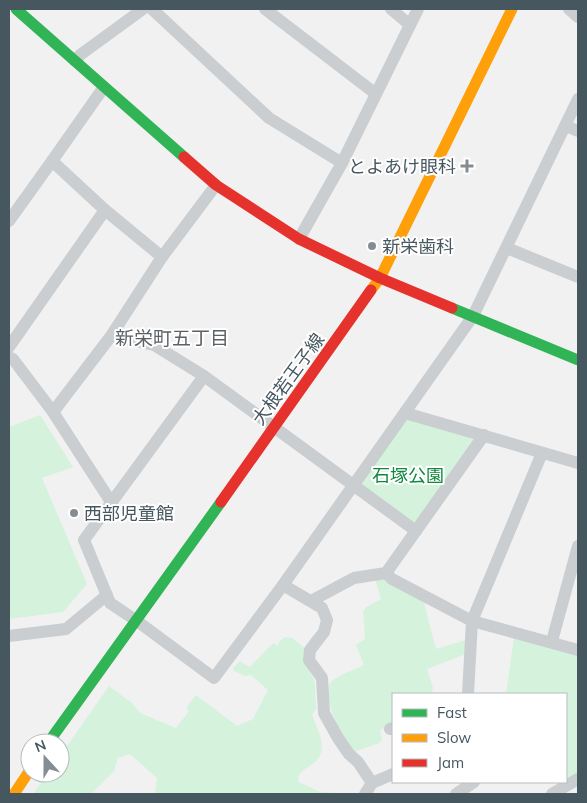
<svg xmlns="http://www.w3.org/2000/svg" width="587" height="803" viewBox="0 0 587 803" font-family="Mulish,'Noto Sans JP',sans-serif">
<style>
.green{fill:#d4f2dc}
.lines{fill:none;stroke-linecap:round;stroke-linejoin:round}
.street{stroke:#caced1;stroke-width:12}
.fast{stroke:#30b455;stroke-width:11}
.slow{stroke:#ff9f0a;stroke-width:11}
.jam{stroke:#e5322d;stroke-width:11}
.poi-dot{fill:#838d93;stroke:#fff;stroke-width:2}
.labels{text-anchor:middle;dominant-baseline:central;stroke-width:4;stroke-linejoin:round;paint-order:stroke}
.poi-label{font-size:18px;fill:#475760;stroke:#fff;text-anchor:start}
.street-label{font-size:18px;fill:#475760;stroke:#fff}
.park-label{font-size:18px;fill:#10883e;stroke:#fff}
.neighbourhood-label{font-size:19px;fill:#5c6266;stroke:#fff}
</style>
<rect width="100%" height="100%" fill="#f2f1f1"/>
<g class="green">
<path d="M40,415L73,467L42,478L87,584L63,612L9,619V427Z"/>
<path d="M410,419L473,438L474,442L419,520L414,522L363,487L362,481L405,421Z"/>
<path d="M375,579H384L423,599L436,649L466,640V654L427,669L433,688L432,692L425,694H393L392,710L393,723L380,730L382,740L379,743L351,753C344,740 318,692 332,681C340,674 354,670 364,665L356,645L365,639L363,612L366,607L381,599Z"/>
<path d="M285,637L292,638L307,650L306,663L315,682L316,709L312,715C317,729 329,748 316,761C309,768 304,767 298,777L299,782L320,792L361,794H155L157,778L130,754L118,758L114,771L91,794H33L48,773H60V756L109,686L132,703L140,713L176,728L189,711L186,708L196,695L237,726L253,719L268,690L251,675L245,676L234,671L233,668L240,661L250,667L273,643L278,646L279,642Z"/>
<path d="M514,637L578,653V776L569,782L566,777V694H506Z"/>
</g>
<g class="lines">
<g class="street">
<path d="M152,9L269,118L342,163"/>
<path d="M265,9L376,94"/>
<path d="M391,9L410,25"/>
<path d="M569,9L578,17"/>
<path d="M75,61L80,55L143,9"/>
<path d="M104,87L52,161L105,210L162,257L111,336L154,345L204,376L84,540L110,603L137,621L214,678L283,585L473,316L578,99"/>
<path d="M566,126L578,131"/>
<path d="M9,221L52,161"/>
<path d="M299,239L342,163L418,9"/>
<path d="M507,248L578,277"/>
<path d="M162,257L216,185"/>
<path d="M9,347L105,210"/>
<path d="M9,357L13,359L53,412L111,502"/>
<path d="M204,376L416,531"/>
<path d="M53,412L111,336"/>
<path d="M405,413L578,463"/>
<path d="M386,573L392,579L472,621L578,650"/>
<path d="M283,585L322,608L327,620L324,632L310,650L309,660L322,678L324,713L338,738L349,754L358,762L372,783"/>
<path d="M311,601L354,578L386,573L484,435"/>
<path d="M9,636L66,629L107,595"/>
<path d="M552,641L578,546"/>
<path d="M468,694L472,621L542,453"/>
<path d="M390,729L393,728"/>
<path d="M365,794L372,783L393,774"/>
<path d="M456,794L474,782"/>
<path d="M552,794L578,779"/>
</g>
<g class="fast">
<path d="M16,9L184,157"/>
<path d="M452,308L578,360"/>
<path d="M48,743L221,502"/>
</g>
<g class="slow">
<path d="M371,290L380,278L512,9"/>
<path d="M14,794L30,770"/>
</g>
<g class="jam">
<path d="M184,157L216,185L299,239L380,278L452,308"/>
<path d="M221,502L371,290"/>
</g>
</g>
<g class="poi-dot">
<path d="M464.5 158.5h5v5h5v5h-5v5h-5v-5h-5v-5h5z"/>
<circle cx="372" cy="246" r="5"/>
<circle cx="74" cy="513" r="5"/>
</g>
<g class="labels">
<g class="poi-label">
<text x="456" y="166" text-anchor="end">とよあけ眼科</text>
<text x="382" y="246">新栄歯科</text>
<text x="84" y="513">西部児童館</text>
</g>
<g class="street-label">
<text transform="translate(288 379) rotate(-54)">大根若王子線</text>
</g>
<g class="park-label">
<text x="408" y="475">石塚公園</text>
</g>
<g class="neighbourhood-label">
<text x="172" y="338">新栄町五丁目</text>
</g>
</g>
<rect width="587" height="803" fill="none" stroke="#475760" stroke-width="20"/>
<rect x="392" y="693" width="175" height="90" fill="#ffffff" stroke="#b5bcbf"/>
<rect x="402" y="709" width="25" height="8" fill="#30b455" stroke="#b5bcbf"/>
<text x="437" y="718" font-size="15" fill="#475760">Fast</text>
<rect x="402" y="734" width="25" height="8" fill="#ff9f0a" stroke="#b5bcbf"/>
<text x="437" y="743" font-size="15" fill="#475760">Slow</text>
<rect x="402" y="759" width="25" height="8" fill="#e5322d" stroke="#b5bcbf"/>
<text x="437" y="768" font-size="15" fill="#475760">Jam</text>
<g transform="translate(45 758) rotate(339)"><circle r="24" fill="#ffffff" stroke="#b5bcbf"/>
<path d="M0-4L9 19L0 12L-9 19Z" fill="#838d93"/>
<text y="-8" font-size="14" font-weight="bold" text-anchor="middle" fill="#475760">N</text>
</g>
</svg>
